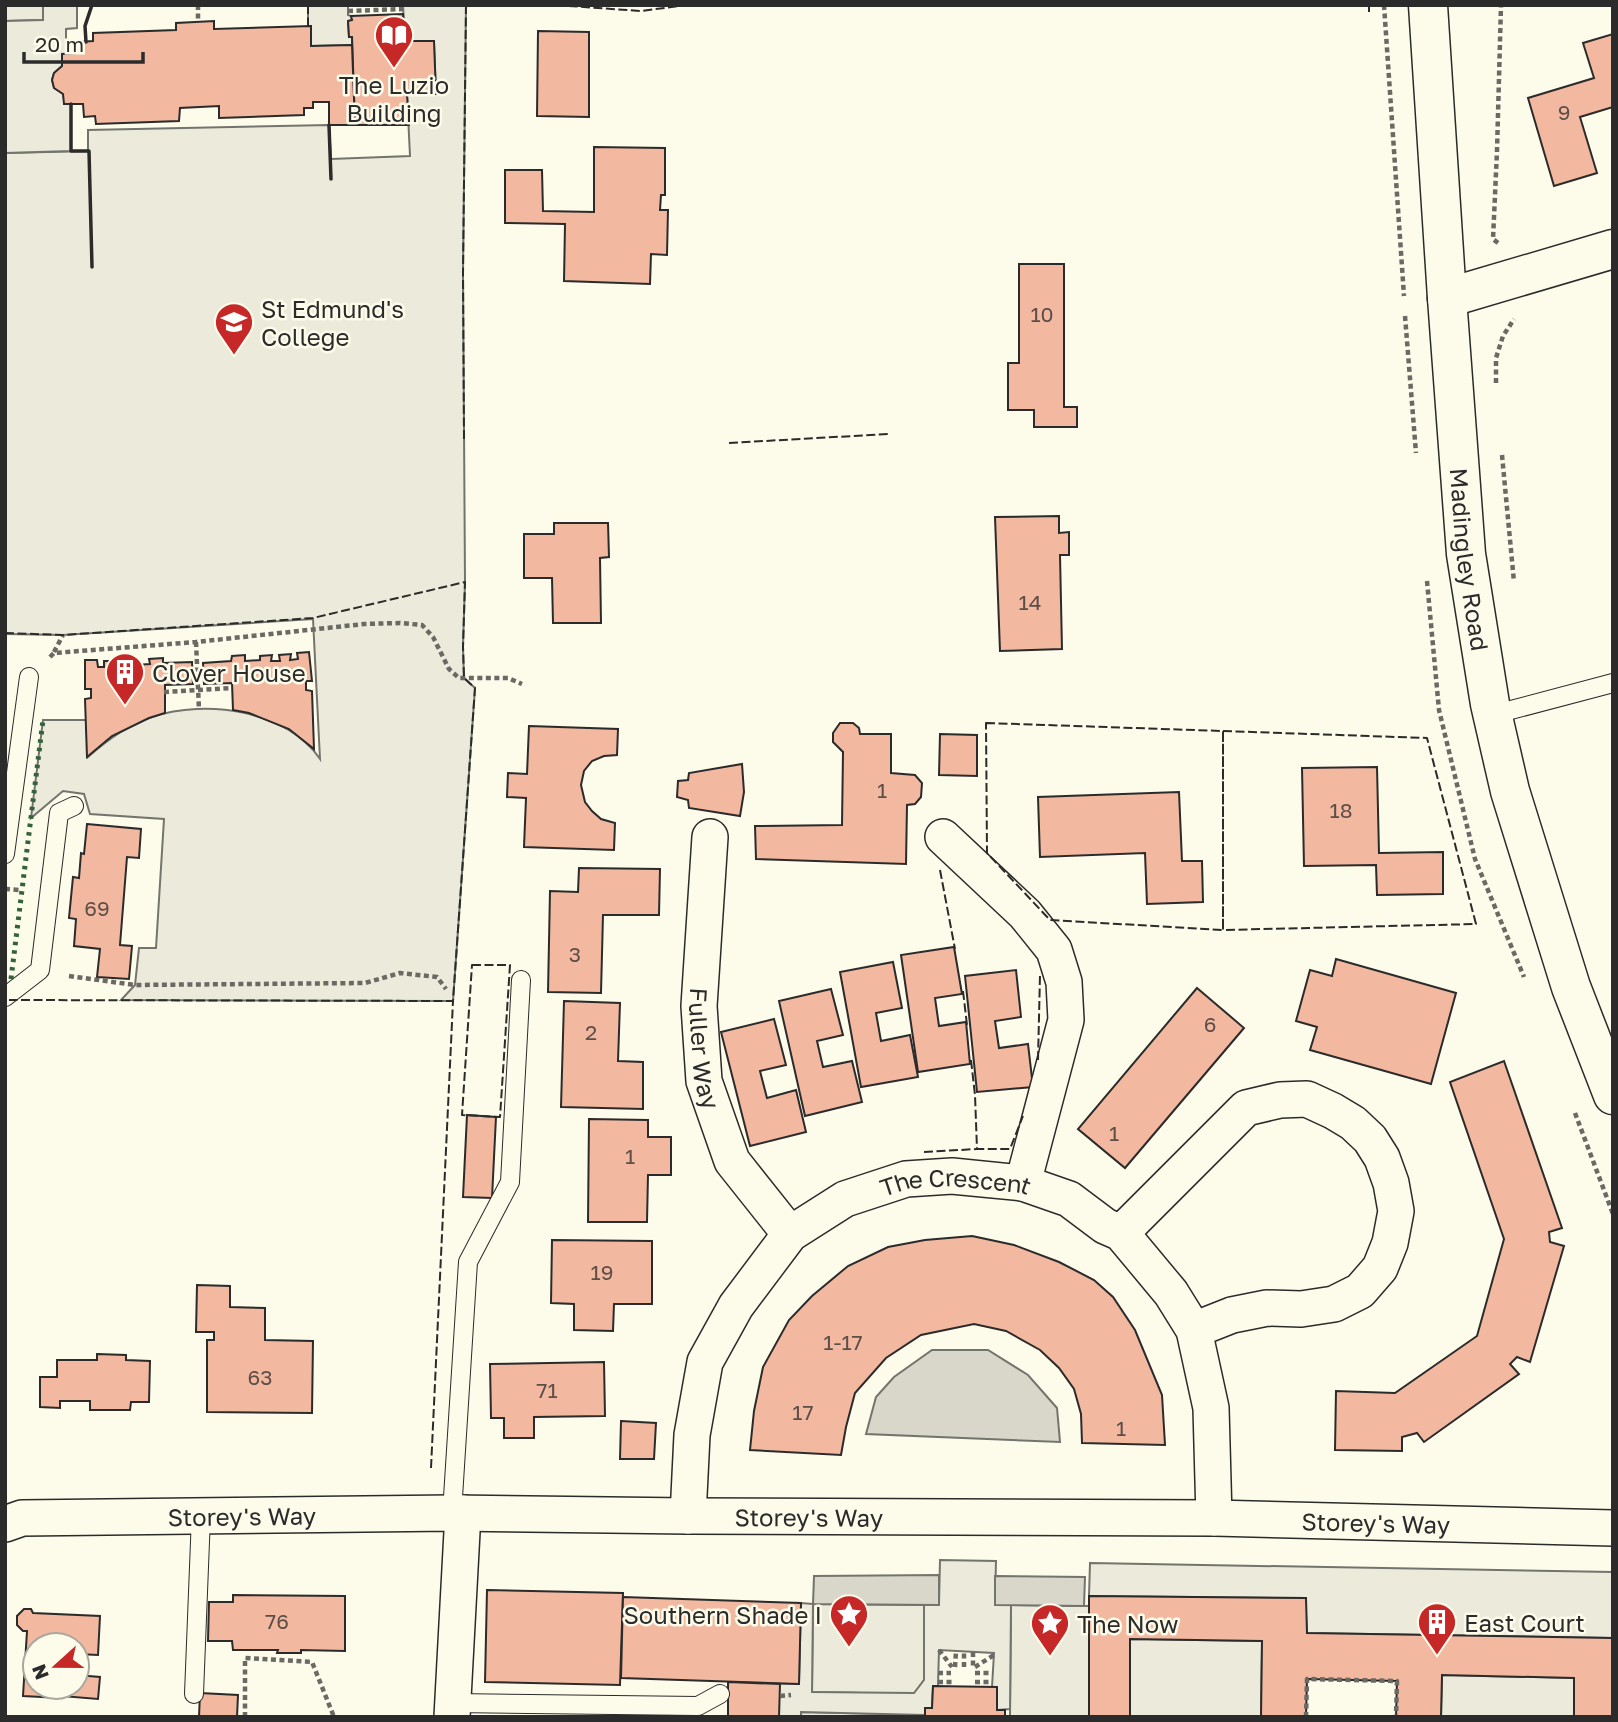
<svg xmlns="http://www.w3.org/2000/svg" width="1618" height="1722" viewBox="0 0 1618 1722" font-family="'Golos Text',sans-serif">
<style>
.green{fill:#ecebdb;stroke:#74746e;stroke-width:2}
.parking{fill:#eceadb;stroke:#74746e;stroke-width:2}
.water{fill:#d8d7c9;stroke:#74746e;stroke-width:2}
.building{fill:#f2b8a0;stroke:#2b2b2b;stroke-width:2}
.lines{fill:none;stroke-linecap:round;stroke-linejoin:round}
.lane-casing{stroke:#2b2b2b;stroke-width:20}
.street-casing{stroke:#2b2b2b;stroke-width:38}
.secondary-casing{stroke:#2b2b2b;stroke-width:41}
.primary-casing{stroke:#2b2b2b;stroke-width:41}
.path{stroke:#6a6964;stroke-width:4.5;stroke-dasharray:5 3.5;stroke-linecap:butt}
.lane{stroke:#fdfbea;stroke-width:18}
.street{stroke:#fdfbea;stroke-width:35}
.secondary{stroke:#fdfbea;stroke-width:38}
.primary{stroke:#fdfbea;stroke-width:38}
.hedge{stroke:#34623c;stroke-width:5;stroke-dasharray:3.5 5;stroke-linecap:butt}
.fence{stroke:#2b2b2b;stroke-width:2;stroke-dasharray:9 3.5;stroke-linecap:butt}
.wall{stroke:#2b2b2b;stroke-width:3.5}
.labels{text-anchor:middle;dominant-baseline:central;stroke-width:5;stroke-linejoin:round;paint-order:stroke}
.number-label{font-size:21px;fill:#5d4e48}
.poi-label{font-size:24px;fill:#2b2b2b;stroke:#fdfbea;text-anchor:start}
.street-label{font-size:24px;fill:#2b2b2b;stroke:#fdfbea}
</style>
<rect width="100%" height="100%" fill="#fdfbea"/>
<g class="green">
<path d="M5,5H43V20L5,21Z"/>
<path d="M403,5H466L463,273L465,582L463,647L464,678L475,688L453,1001L121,1000L135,985L139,948H156L164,819L90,814L84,794L63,791L31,818L43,720H86L88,757C107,740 127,725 152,717C206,699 287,710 320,759L313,619L63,635L5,634V153L88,151V130L329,125L331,159L410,156L407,94H436L434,42L405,41Z"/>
<path d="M1090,1563L1613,1572V1638L1307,1633L1305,1598L1089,1596Z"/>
<path d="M813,1604L924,1605V1680L914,1694L812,1692Z"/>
<path d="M1011,1605L1089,1606V1717H1010Z"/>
<path d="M1130,1639L1262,1641L1261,1717H1130Z"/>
<path d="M1442,1675L1574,1678V1717H1441Z"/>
<path d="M801,1712L925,1715V1717H801Z"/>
</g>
<g class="parking">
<path d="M43,5H77V28L66,29V54H62V66L54,73L52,80L54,88L63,94L65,104H71V151L5,153V21L43,20Z"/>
<path d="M308,5H348V15L351,16L352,20L348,21L349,37H352V45L311,46V26H308Z"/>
<path d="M940,1560L996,1561L995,1605H1011L1010,1709L997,1710V1687H992L994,1653L939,1650L938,1686H933L932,1708H925V1715L801,1712V1717H779V1704L728,1703V1682L799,1684L801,1603L813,1604L812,1692L914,1693L924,1680V1605L939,1604Z"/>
</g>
<g class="water">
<path d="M932,1350H988L1028,1375L1057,1408L1060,1442L866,1434L876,1397L894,1377Z"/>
<path d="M939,1575V1605L813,1604L814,1576Z"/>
<path d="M995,1576L1085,1577L1084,1606L995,1605Z"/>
</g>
<g class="building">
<path d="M403,14L405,41H434L436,94H407L409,125H355L352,37H349L348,21L352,20L351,16Z"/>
<path d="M214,21V29L311,26V46L352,45L355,125H329V102H313V108H304V115L219,118V106L180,108L179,121L96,124L95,116L84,117L83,104H64L63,94L54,88L52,80L54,73L62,66V54L77,53L76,42L93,41V33L176,30V23Z"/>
<path d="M538,31L589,32V117L537,116Z"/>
<path d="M1613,34V107L1580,117L1597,173L1554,186L1528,98L1594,78L1583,43Z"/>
<path d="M594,147L665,148V195H661L660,210H668L667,255L651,254L650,284L564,281L565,224L505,223V170H542L543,211L594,212Z"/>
<path d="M1019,264H1064V407H1077V427H1034V410H1008V363H1019Z"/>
<path d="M1059,516V533L1069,532V555H1060L1062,649L1000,651L995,517Z"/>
<path d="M554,523H608L609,557L600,558L601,623H553L552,578H524V534H554Z"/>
<path d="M309,652L312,681H306V690L312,691L314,749L289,729L249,713L233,710L232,683L204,684L203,663L231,661L232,656L245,655V661L260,660V656L272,655L271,661H280L279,655L291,654L290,660L298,659L297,653Z"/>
<path d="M163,658V663L192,662L193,684L165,685V713L149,718L112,736L87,757L85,699L91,698V689H85V660H97L98,667H104V661H116L115,667L124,666L123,661H135V665L150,664L149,659Z"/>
<path d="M840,723H853L859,728L860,734H891V773L915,775L922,783L921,797L915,804L907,805L906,864L756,859L755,826L842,825L843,752L833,742V733Z"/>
<path d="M529,726L618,729L617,755L604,756L592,761L584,771L581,785L585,802L592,811L601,819L615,823L614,850L524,847L526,798L507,797L508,773L527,774Z"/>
<path d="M940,734L977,735V776L939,775Z"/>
<path d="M742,764L744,792L740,816L689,808L688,800L677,797L678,781L688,780L689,773Z"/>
<path d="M1377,767L1379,853L1443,852V894L1377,895L1376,865L1304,866L1302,768Z"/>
<path d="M1179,792L1182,861H1202L1203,902L1147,904L1145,853L1040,857L1038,797Z"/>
<path d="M87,824L141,829L139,858L127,857L120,945L132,946L129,979L97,977L100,949L74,946L76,919L69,918L73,877L79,878L81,853L84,854Z"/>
<path d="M579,868L660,869L659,915H603L601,993L548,992L550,891L578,892Z"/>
<path d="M954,947L962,994L935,998L939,1026L966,1022L970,1064L918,1072L901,955Z"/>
<path d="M1336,959L1456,993L1431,1084L1310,1050L1317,1027L1296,1021L1310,970L1332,976Z"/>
<path d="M893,962L902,1008L876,1013L881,1041L910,1035L918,1077L861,1087L840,972Z"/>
<path d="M1016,970L1021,1017L995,1021L999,1048L1028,1044L1033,1087L977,1092L965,976Z"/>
<path d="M1197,988L1244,1028L1125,1168L1078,1129Z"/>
<path d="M831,989L843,1035L817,1041L823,1067L852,1061L862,1102L805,1116L779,1001Z"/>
<path d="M564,1001L620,1003L618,1061L643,1062V1109L561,1107Z"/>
<path d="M774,1019L786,1065L760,1071L767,1098L796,1090L806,1132L750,1146L721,1032Z"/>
<path d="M1504,1061L1562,1228L1549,1232L1550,1242L1564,1246L1530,1362L1517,1357L1510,1364L1519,1374L1424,1442L1417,1433L1402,1437V1451L1335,1450L1336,1391L1395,1393L1477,1336L1504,1239L1450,1082Z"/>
<path d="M467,1115L496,1117L492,1198L463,1197Z"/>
<path d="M589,1119L648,1120V1137H671V1175H648L647,1222H588Z"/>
<path d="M972,1236L1014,1245L1059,1262L1094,1280L1113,1297L1135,1330L1162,1395L1165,1445L1082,1443L1081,1414L1074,1389L1059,1368L1040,1350L1006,1331L974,1324L921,1335L886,1358L855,1393L846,1427L841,1455L750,1450L754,1411L763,1367L789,1320L812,1296L848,1266L888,1247L925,1240Z"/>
<path d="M552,1240L652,1241V1304H614L613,1331L574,1330V1304L551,1303Z"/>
<path d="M197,1285L230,1286V1307L265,1308V1340L313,1341L312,1413L207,1412V1340H214V1332H196Z"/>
<path d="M97,1354L126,1355V1360L150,1361L149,1402H131L130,1410H90V1401H60V1408L40,1407V1377H57V1360H97Z"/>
<path d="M604,1362L605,1416L534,1417V1438H504V1418H491L490,1364Z"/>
<path d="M621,1421L656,1423L654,1459H620Z"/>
<path d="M487,1590L623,1593L620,1685L485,1682Z"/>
<path d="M233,1595L345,1596V1651L301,1650V1653H277L278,1650H233L232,1641H208L209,1602H233Z"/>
<path d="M1089,1596L1306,1598L1307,1633L1613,1638V1717H1574V1678L1442,1675L1441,1717H1396L1397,1681L1307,1679L1306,1717H1261L1262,1641L1130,1639V1717H1089Z"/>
<path d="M623,1597L801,1603L799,1684L621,1678Z"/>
<path d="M24,1609H31L33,1613L100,1616L98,1655L77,1654V1645H35V1687H77V1675L100,1677L98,1699L62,1696L61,1698L23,1696L27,1631H23L17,1625V1616Z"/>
<path d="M728,1682L780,1684L779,1717H728Z"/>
<path d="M933,1686L997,1687V1710H1005V1717H925V1708H932Z"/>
<path d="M200,1693L238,1695L237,1717H199Z"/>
</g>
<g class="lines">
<g class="lane-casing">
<g id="lane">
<path d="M1492,715L1613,683"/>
<path d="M5,854L29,677"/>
<path d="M5,997L40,970L59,813L74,806"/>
<path d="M452,1513L468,1262L510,1182L521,980"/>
<path d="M194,1694L201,1516"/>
<path d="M453,1703L698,1706L720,1694"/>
</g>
</g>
<g class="street-casing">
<g id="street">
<path id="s1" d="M710,837L699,1006L704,1081L732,1161L790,1234"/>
<path d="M943,837L1025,914L1054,950L1064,982L1066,1020L1023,1183"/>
<path d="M1121,1233L1246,1108L1280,1100L1307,1099L1333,1111L1353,1123L1370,1139L1382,1158L1391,1183L1396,1211L1390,1243L1380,1268L1360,1291L1334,1304L1301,1309L1267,1308L1232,1315L1194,1330"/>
<path id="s2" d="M688,1516L692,1435L705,1362L736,1306L790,1234L845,1199L906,1179L952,1176L1023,1183L1069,1199L1105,1226L1121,1233L1171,1293L1194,1330L1211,1408L1214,1518"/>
<path id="s3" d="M5,1524L22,1518L452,1513L688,1516L1214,1518L1613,1528"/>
<path d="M452,1717L463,1513"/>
</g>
</g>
<g class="secondary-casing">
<path id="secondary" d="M1447,298L1613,249"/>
</g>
<g class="primary-casing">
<g id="primary">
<path id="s4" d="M1428,5L1447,298L1466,554L1490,704L1510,791L1571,987L1613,1095"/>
</g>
</g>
<g class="path">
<path d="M198,5V22"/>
<path d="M1384,5L1404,296"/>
<path d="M348,11L403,9"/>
<path d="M1498,243L1493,239L1497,151L1501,5"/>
<path d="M1405,316L1416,453"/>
<path d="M1496,383V358L1503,336L1514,319"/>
<path d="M1502,455L1514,582"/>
<path d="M1427,581L1439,710L1475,859L1524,977"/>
<path d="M196,642L199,710"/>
<path d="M54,652L63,635"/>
<path d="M50,657L54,653L196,642L364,624L400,623L422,625L433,637L449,669L459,678H508L522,684"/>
<path d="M164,692L232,688"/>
<path d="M5,889L20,890"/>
<path d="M69,976L135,985L365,983L400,973L437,977L446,989"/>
<path d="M1575,1113L1613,1214"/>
<path d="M939,1650L952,1667"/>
<path d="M973,1652V1667"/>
<path d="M955,1667L956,1651"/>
<path d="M964,1667V1651"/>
<path d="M975,1667L994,1655"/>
<path d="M938,1673H951"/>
<path d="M975,1673H993"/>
<path d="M938,1682H952"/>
<path d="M975,1682H992"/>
<path d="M780,1696L791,1695"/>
<path d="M245,1717V1658L312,1662L334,1717"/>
<path d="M1306,1717L1307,1679L1397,1681L1396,1717"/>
</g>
<use href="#lane" class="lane"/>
<use href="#street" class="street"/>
<use href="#secondary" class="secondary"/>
<use href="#primary" class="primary"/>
<path class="hedge" d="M11,979L43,720"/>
<g class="fence">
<path d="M308,5V26"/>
<path d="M556,5L641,11L687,5"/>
<path d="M1369,5V12"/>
<path d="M464,439L463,273L466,5"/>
<path d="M729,443L888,434"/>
<path d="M5,633L63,635L313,618L465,582L463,647L464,678L475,688L453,1001L9,1000"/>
<path d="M986,723L1223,731V930L1050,920L987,853Z"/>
<path d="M1223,731L1427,738L1476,924L1223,930Z"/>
<path d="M940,870L955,949"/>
<path d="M472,965H510L500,1117L462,1115Z"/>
<path d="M963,991L967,1025"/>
<path d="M971,1060L975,1095L977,1149H1010L1023,1116"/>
<path d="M1038,1060L1040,975"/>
<path d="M924,1152L977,1149"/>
<path d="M431,1468L453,1001"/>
</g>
<g class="wall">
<path d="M86,42L85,26L92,5"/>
<path d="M71,104V151H89L92,267"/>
<path d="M329,125L331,179"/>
</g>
</g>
<defs>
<g id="library-pin" transform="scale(2.0125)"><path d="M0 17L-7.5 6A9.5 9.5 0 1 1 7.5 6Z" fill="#c62828" stroke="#fdfbea"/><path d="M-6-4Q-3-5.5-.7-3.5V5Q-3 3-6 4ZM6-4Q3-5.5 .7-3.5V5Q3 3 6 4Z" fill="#fff"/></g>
<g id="university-pin" transform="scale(2.0125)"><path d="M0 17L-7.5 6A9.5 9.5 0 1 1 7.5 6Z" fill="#c62828" stroke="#fdfbea"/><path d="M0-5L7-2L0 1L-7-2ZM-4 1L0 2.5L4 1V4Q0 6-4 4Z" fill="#fff"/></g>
<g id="building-pin" transform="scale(2.0125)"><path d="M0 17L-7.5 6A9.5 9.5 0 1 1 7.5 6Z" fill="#c62828" stroke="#fdfbea"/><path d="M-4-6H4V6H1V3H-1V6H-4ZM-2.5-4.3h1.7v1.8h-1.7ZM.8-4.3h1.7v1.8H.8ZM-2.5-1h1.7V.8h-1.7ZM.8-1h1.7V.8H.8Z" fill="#fff"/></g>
<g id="sight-pin" transform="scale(2.0125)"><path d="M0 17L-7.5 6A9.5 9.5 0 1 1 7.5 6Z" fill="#c62828" stroke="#fdfbea"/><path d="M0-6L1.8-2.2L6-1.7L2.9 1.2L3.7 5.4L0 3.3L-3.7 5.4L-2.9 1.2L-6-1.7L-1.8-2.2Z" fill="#fff"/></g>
</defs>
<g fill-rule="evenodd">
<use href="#library-pin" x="394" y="35"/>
<use href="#university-pin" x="234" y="322"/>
<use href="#building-pin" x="125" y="672"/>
<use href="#sight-pin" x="849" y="1614"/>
<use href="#building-pin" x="1437" y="1622"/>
<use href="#sight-pin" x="1050" y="1623"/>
</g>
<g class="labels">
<g class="number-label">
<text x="1564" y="112">9</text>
<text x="1042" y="314">10</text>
<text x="1030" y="602">14</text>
<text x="882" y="790">1</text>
<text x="1341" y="810">18</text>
<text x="97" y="908">69</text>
<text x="575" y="954">3</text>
<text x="1210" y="1024">6</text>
<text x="591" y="1032">2</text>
<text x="1114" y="1133">1</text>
<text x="630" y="1156">1</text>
<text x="602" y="1272">19</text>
<text x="843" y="1342">1-17</text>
<text x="260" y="1377">63</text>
<text x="547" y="1390">71</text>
<text x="803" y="1412">17</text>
<text x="1121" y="1428">1</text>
<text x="277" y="1621">76</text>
</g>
<g class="poi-label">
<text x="394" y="84" text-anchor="middle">The Luzio<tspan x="394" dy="28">Building</tspan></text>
<text x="261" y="308">St Edmund's<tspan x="261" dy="28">College</tspan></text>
<text x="152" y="672">Clover House</text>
<text x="822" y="1614" text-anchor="end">Southern Shade I</text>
<text x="1464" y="1622">East Court</text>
<text x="1077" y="1623">The Now</text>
</g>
<g class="street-label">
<text stroke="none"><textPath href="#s4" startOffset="556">Madingley Road</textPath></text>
<text stroke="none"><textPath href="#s1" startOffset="212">Fuller Way</textPath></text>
<text stroke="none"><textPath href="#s2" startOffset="488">The Crescent</textPath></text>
<text stroke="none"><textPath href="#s3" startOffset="238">Storey's Way</textPath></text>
<text stroke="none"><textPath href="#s3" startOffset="805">Storey's Way</textPath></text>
<text stroke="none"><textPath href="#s3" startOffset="1372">Storey's Way</textPath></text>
</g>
</g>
<rect width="1618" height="1722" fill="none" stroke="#2b2b2b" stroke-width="14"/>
<g transform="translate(56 1666) rotate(249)"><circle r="33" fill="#fdfbea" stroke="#a9a89e" stroke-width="2"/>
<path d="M0-5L12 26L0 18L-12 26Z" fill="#c62828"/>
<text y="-10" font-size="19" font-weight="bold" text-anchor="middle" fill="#2b2b2b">N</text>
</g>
<path d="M24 52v10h119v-10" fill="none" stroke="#2b2b2b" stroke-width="3.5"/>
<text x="35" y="52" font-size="21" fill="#2b2b2b" stroke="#fdfbea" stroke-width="5" paint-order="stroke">20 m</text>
</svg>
